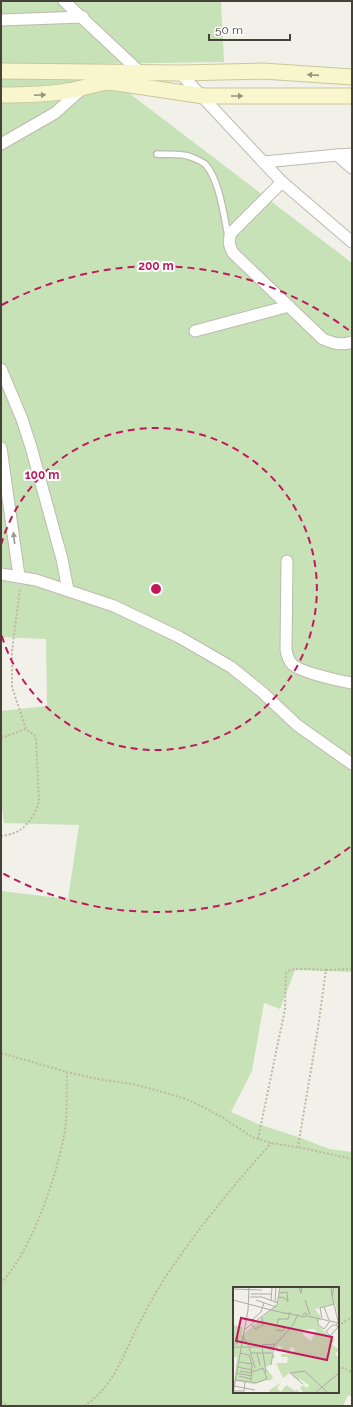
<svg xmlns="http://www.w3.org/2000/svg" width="353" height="1407" viewBox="0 0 353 1407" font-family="Raleway,sans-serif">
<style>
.green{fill:#c7e2b7;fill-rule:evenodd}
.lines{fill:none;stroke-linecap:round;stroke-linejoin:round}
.lane-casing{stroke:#bdbaad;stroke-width:8}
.street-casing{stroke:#bdbaad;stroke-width:13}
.secondary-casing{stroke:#cac69c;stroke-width:17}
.path{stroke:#bdb8a0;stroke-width:2;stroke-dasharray:2 2;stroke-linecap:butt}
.lane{stroke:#fff;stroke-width:5.5}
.street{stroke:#fff;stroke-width:11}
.secondary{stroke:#f8f6cd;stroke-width:15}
.oneway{fill:#96947b}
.oneway2{fill:#999892}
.ring{fill:none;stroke:#c2185b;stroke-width:2;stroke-dasharray:7 5}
.inset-road{fill:none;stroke:#adaba2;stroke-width:1}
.view{fill:#c2185b;fill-opacity:0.15;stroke:#c2185b;stroke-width:2}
.inset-edge{fill:none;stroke:#454338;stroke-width:2}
.centre{fill:#c2185b;stroke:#fff;stroke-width:2}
.ring-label{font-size:12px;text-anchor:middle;font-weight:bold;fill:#c2185b;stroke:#fff;stroke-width:4;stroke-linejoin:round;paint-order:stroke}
</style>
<rect width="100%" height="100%" fill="#f2f1e9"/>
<path class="green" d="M1,1H221L224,62L91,64L352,263V972L295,970L280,1009L264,1003L252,1071L231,1112L258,1124L301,1138L329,1149L352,1152V1397L348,1395L343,1406H1V891L68,899L79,825L4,823L1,801V711L47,706L46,639L1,637ZM234,1288H338V1392H234Z"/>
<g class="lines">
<g class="lane-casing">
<path id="lane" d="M157,154C168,155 181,153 191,157C196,159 201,161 205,164C219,178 224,216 228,236"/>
</g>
<g class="street-casing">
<g id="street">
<path d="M64,1L142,74"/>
<path d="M1,20L83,17"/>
<path d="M180,73L282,182L352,242"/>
<path d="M1,144L55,113L84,87"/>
<path d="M337,155L352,168"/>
<path d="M264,162L337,155L352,154"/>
<path d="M282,182L231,233C228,241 229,245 233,253L323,339C333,343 341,346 352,342"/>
<path d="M195,331L289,306"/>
<path d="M1,369L22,419L31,447L62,559L68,590"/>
<path d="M1,448L19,576"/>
<path d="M287,561L286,650C287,655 288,660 292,664C299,672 340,681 352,683"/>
<path d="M1,574L36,580L114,606L179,637L231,667L262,692L297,725L352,764"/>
</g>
</g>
<g class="secondary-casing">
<g id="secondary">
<path d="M1,71L180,73L263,71L352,77"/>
<path d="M1,95C23,95 45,95 67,91C82,89 95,83 110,82L204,96H352"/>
</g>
</g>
<g class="path">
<path d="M1,738L26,729"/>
<path d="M1,836C7,835 14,834 20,830C29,824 38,810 39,800L36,739L34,735L26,729L12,687V651L20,588"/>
<path d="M326,970L352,969"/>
<path d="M1,1053L67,1072L97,1079L133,1084L166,1093L186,1099L203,1107L222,1117L252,1137L271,1143L302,1148L352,1159"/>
<path d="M258,1139L285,1009L286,973C291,966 317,970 326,970L318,1028L298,1147"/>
<path d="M1,1283C31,1252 56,1178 64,1136C68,1116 66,1093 67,1072"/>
<path d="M338,1326L352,1317"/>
<path d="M338,1366L352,1372"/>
<path d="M1,1401L9,1406"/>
<path d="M84,1406C114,1387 123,1354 139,1324C148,1306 159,1286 171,1269C201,1224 236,1183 271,1143"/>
</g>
<use href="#lane" class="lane"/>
<use href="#street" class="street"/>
<use href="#secondary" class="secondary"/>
</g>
<defs><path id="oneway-solid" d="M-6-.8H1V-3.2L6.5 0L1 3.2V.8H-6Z"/></defs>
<g class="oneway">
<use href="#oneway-solid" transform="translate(313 75) rotate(-176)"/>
<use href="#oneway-solid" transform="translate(40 95) rotate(-2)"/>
<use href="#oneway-solid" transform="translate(237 96)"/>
</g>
<use class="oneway2" href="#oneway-solid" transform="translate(14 538) rotate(-97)"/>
<g class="ring">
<path d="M1 545A161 161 0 1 1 1 633"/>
<path d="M350 847A323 323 0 0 1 2 873M2 305A323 323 0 0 1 350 331"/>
</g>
<g transform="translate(233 1287)">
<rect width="106" height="106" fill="#f2f1e9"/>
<path d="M47,0H106V33L102,16L82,22L88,30L84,37L97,50L106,39L98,50L102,53L99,57L106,63L102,67L106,71V106H71L67,101L70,98L74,101L76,98L67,92L65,93L59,88V84L50,91L43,76H54L55,70H48V67L60,66L62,62L58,60L56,65L49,64V60L45,59L44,63L40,62L38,67L42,68V71L38,72V78L32,80L40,90L37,94L34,93L20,97L3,94L0,106L4,70H0V38L10,40L9,48L45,17ZM81,42L83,44L78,54L70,48L71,43ZM48,96L44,101L48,105L53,98L62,104L64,102L66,106H38L36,103Z" fill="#c7e2b7" fill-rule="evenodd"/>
<path class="inset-road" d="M66,0L68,6L69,0M98,0L99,9L101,0M0,2L29,3M18,7H39M99,9L105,34M17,10H29L45,16M46,10L52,11L55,15L54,5L46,6M0,13L42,24L72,30L74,27L71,26L70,28M23,13L43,20M72,13L77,28M38,14L39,0M42,15L43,0M91,20L96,33M74,29L106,36M85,31V38L91,42L97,34M89,31L87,21L101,17M18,34L28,25L31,16M19,38L22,42L30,38L29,30M103,38H100L93,44L97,49L105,40L103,38L105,36M11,43L44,18L47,0M43,43L50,44L52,40L44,38L45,32H55L57,25M9,49L16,59M0,57H4L5,49M29,58L42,57M0,60H41M16,60L22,81M29,60L33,85M18,66H39M24,66L27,79M6,75L19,77M38,78L41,59L60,38L65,27M4,80L19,83M7,84L19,86M3,86L19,89M6,89L18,92M2,93L17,95L18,92L19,78L16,68L7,66M18,95L23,96L34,92L30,81L19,85M70,97L57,86L72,84L95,106M1,99L22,103M0,104H11L12,94M0,106L15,23L16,0M82,106L106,86"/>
<path class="view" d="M8,31L99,50L94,73L3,54Z"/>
<rect width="106" height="106" class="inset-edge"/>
</g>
<circle cx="156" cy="589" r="6" class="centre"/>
<g class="ring-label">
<text x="156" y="270">200 m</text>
<text x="42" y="479">100 m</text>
</g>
<rect width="353" height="1407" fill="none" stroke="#454338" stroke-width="4"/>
<path d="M209 34v6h81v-6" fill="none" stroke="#454338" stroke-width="2"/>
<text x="215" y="34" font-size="12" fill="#454338" stroke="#ffffff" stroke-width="3" paint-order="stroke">50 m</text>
</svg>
